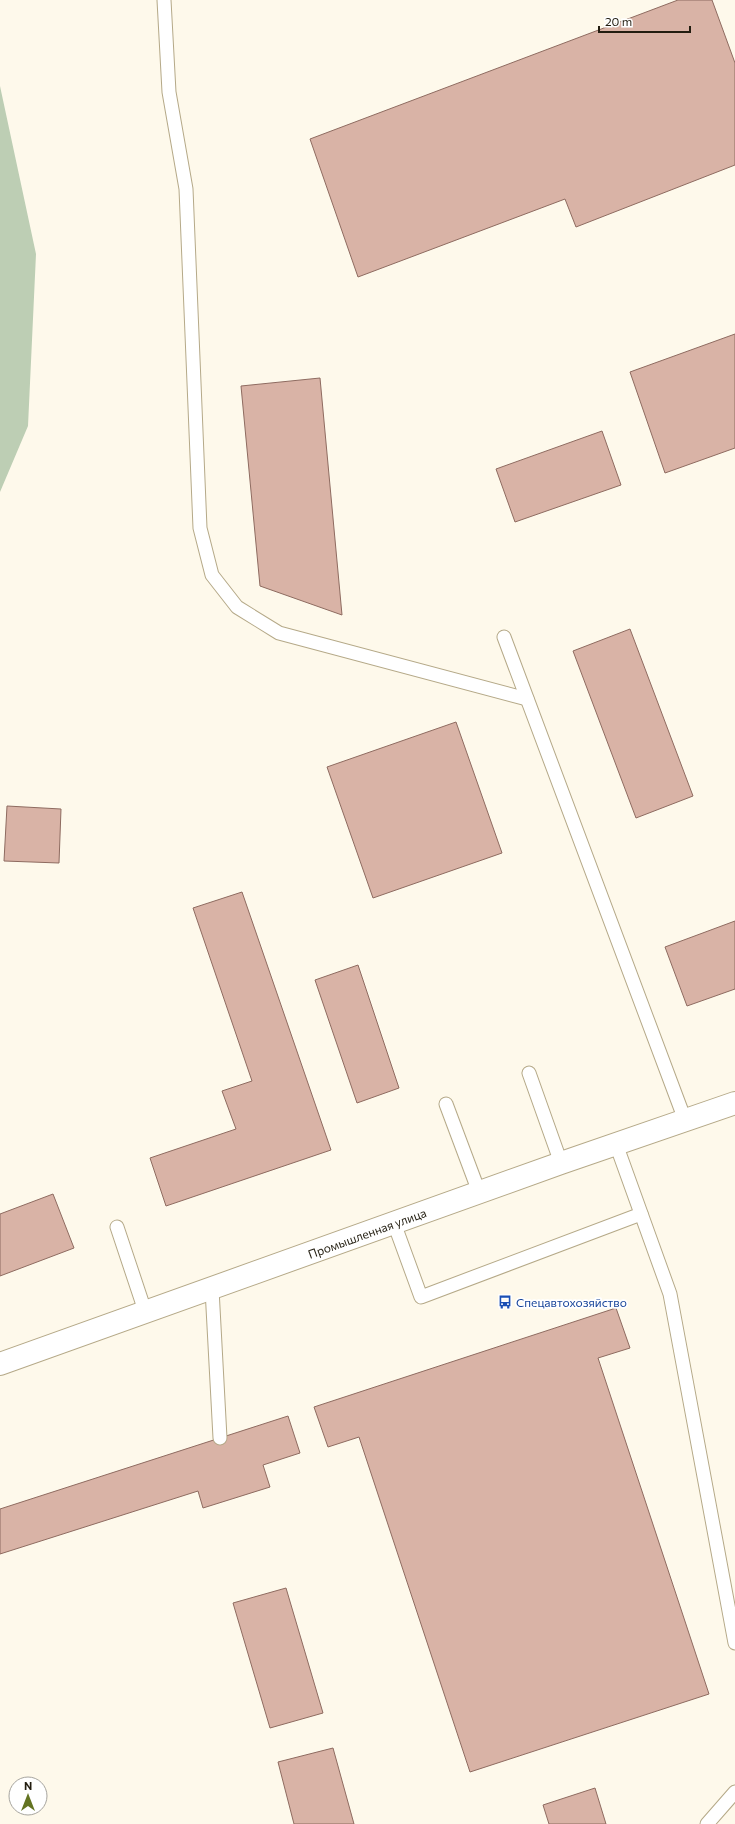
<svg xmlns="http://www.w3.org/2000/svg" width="735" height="1824" viewBox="0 0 735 1824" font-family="Commissioner,sans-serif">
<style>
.forest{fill:#bdceb4}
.building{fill:#d9b3a6;stroke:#8e6b60}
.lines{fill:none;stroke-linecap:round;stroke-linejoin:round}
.lane-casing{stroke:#b5a988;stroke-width:15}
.primary-casing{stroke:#b5a988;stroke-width:24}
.lane{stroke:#fff;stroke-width:13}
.primary{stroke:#fff;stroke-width:22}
.labels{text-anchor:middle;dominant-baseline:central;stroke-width:3.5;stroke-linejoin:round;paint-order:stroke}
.street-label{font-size:12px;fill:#221d10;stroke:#fff}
.transit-label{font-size:12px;fill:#164399;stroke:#fff;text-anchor:start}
</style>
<rect width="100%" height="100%" fill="#fef9eb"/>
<path class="forest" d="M0,58V86L36,254L28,426L0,492Z"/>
<g class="building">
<path d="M678,0H712L735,63V165L576,227L565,199L358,277L310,139Z"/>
<path d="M735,334V448L665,473L630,372Z"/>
<path d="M320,378L342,615L260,586L241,386Z"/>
<path d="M602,431L621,485L515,522L496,469Z"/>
<path d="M630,629L693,796L636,818L573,651Z"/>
<path d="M456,722L502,853L373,898L327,767Z"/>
<path d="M7,806L61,809L59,863L4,861Z"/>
<path d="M242,892L331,1150L166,1206L150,1158L236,1129L222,1091L252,1081L193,908Z"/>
<path d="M735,921V989L687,1006L665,947Z"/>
<path d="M358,965L399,1088L357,1103L315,980Z"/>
<path d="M53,1194L74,1248L0,1276V1214Z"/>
<path d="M616,1308L630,1348L598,1358L709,1694L470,1772L359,1437L328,1447L314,1407Z"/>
<path d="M288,1416L300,1453L263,1465L270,1487L203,1508L198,1491L0,1554V1509Z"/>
<path d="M286,1588L323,1713L270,1728L233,1603Z"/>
<path d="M333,1748L354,1824H294L278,1762Z"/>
<path d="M595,1788L606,1824H549L543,1805Z"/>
</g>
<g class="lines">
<g class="lane-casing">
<g id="lane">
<path d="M164,0L169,92L186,189L200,528L212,575L237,607L279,633L527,699"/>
<path d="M504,637L685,1120"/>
<path d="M529,1073L561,1163"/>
<path d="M446,1104L479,1192"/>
<path d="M616,1144L670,1294L735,1643"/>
<path d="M394,1223L421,1297L641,1214"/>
<path d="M117,1227L146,1314"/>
<path d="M212,1289L220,1438"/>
<path d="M707,1824L735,1792"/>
</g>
</g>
<g class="primary-casing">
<path id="primary" d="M0,1364L561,1163L735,1103"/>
</g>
<use href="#lane" class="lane"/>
<use href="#primary" class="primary"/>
</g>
<defs>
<g id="bus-bare" transform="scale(1.08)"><path d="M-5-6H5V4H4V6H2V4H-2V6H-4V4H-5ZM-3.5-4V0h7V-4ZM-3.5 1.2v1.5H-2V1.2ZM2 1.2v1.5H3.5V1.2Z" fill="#1a4fb4" stroke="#fff" stroke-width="2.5" paint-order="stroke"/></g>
</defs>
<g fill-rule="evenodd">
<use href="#bus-bare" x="505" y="1302"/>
</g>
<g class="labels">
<g class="street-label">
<text transform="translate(367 1233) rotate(-20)">Промышленная улица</text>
</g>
<g class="transit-label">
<text x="516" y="1302">Спецавтохозяйство</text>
</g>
</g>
<g transform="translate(28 1796)"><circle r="19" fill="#ffffff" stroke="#a7a59f"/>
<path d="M0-3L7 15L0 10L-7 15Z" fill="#647422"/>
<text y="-6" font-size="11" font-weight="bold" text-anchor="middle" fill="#221d10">N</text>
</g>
<path d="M599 26v6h91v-6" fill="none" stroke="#221d10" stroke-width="2"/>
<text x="605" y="26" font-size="12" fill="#221d10" stroke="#ffffff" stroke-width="3" paint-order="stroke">20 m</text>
</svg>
